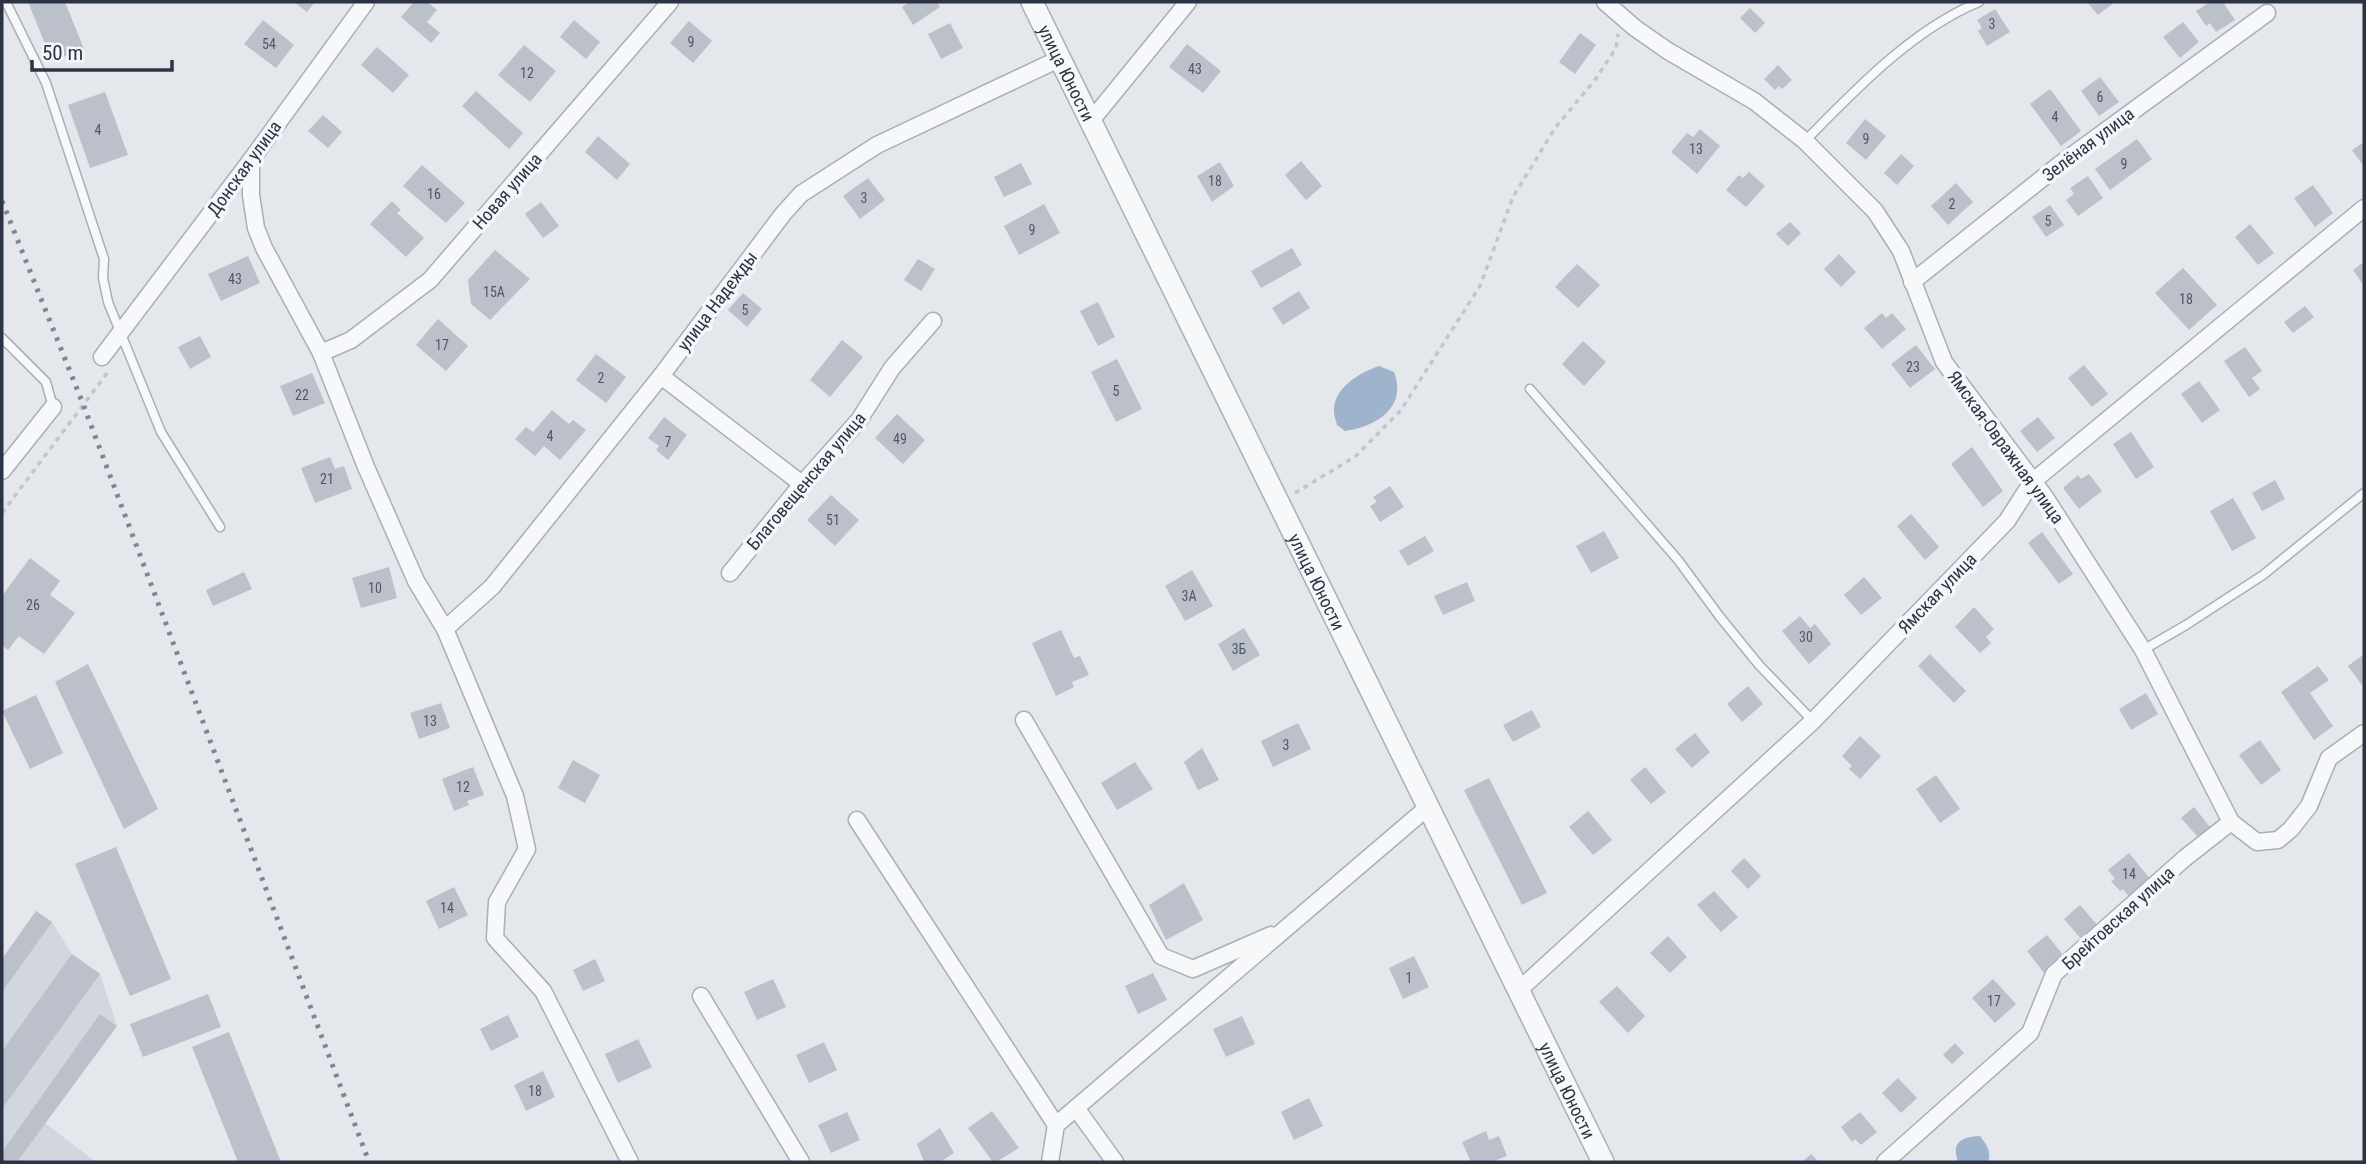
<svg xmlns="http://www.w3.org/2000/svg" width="2366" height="1164" viewBox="0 0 2366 1164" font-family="'Roboto Condensed',sans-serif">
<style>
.built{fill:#d2d6de}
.water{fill:#9fb4cc}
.building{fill:#bbc0ca}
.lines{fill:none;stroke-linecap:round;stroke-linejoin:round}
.service-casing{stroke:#a9aeb7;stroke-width:11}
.minor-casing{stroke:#a9aeb7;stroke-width:19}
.tertiary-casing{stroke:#a9aeb7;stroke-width:24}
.path{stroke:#c2c5cb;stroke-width:3.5;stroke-dasharray:5 5;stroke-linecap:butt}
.service{stroke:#f7f8fa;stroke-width:8}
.minor{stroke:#f7f8fa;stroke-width:16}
.tertiary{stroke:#f7f8fa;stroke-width:21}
.rail{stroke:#7d8696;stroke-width:5;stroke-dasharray:3.5 7;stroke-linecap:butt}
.labels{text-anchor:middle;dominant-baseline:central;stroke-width:7;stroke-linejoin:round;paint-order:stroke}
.number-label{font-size:14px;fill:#4f5766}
.street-label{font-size:18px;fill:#2b3445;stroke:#f4f6f9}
</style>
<rect width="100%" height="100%" fill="#e4e7ec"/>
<path class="built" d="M36,911L52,922L72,954L100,974L117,1026L45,1123L96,1162H2V959Z"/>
<g class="water">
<path d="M1379,366L1394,372C1408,408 1375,427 1345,431L1337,425C1336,420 1333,413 1334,408C1336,386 1361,372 1379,366Z"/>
<path d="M1980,1136C1986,1144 1992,1152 1988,1162H1958C1951,1142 1961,1137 1980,1136Z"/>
</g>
<g class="building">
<path d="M28,2H65L84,49L52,61Z"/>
<path d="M294,2H315L307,12Z"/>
<path d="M414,2H427L437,10L427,22L440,33L431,43L401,17Z"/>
<path d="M910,2H937L940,7L913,25L902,7Z"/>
<path d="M2087,2H2115L2098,15Z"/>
<path d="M2210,2H2223L2235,20L2216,32L2210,23L2206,26L2196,11Z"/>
<path d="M1750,8L1765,23L1755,33L1740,18Z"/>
<path d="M1995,9L2010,32L1987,46L1978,31L1982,28L1977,20Z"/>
<path d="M263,20L294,45L276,68L244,44Z"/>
<path d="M574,20L600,42L586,59L560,37Z"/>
<path d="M689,21L712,41L693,63L670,43Z"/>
<path d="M2183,22L2199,42L2180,58L2163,37Z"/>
<path d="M950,23L963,48L941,59L928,34Z"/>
<path d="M1580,33L1596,45L1575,74L1559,62Z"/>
<path d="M1187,44L1221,71L1203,93L1169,67Z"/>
<path d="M524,45L556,71L530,102L498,75Z"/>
<path d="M377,47L409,75L393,93L361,65Z"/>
<path d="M1778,65L1792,80L1782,89L1779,86L1775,90L1764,79Z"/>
<path d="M2100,77L2119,102L2099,116L2081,91Z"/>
<path d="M2050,89L2081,131L2061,146L2030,104Z"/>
<path d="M476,91L523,133L509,149L462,106Z"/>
<path d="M105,92L128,155L90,168L68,105Z"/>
<path d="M323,115L342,132L328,148L308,131Z"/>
<path d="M1865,119L1886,136L1866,160L1846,143Z"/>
<path d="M1700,129L1720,146L1697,174L1671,152L1687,133L1693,137Z"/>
<path d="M598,136L630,164L617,180L585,152Z"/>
<path d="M2137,139L2152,159L2110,190L2095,169Z"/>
<path d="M2364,142V167L2352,150Z"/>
<path d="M1901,154L1914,166L1897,185L1884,173Z"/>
<path d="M1301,161L1322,186L1306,200L1285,175Z"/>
<path d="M1220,162L1234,186L1212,202L1197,176Z"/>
<path d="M1021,163L1032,184L1004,197L994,177Z"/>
<path d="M422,165L465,203L446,223L403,186Z"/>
<path d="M1749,172L1765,186L1746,207L1726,190L1739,175L1743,178Z"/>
<path d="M2088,176L2103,198L2078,216L2066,200L2074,194L2070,188Z"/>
<path d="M868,178L885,200L860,219L843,196Z"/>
<path d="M1956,183L1973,202L1948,225L1931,206Z"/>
<path d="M2313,185L2333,213L2315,227L2294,198Z"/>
<path d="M392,201L401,210L397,213L424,238L406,257L370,224Z"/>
<path d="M541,202L559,226L543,238L525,214Z"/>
<path d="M1044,204L1060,233L1019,255L1004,226Z"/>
<path d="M2050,205L2064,225L2046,237L2032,217Z"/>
<path d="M1790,222L1801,233L1788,246L1776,234Z"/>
<path d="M2250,224L2274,253L2258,265L2235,237Z"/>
<path d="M1292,248L1302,265L1261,288L1251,271Z"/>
<path d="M495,250L530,279L490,320L471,304L468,280Z"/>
<path d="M1839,254L1856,272L1841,287L1824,269Z"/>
<path d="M248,256L260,283L221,301L208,274Z"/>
<path d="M918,259L935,269L921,291L904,280Z"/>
<path d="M2364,262V286L2353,270Z"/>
<path d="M1577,264L1600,285L1578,308L1555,287Z"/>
<path d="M2183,268L2217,305L2189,330L2155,293Z"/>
<path d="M1299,291L1310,308L1283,325L1272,308Z"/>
<path d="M743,293L762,309L747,327L728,310Z"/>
<path d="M1098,302L1115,337L1098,346L1080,311Z"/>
<path d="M2305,306L2314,317L2293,333L2284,322Z"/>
<path d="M1882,313L1886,318L1892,313L1906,329L1882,349L1864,328Z"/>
<path d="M438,319L468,346L446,371L416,345Z"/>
<path d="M200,336L211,357L190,369L178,347Z"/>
<path d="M842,340L863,357L830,397L810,380Z"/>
<path d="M1583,341L1606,362L1584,386L1562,364Z"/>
<path d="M1916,345L1935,369L1910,388L1891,364Z"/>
<path d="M2245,347L2262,371L2252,378L2260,389L2249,397L2224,361Z"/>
<path d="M596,354L626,377L606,403L576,380Z"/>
<path d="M1117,359L1142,409L1116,422L1091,372Z"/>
<path d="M2084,365L2108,394L2092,407L2068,378Z"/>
<path d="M312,373L325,403L293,416L280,386Z"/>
<path d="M2199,381L2220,410L2202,423L2181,394Z"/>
<path d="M552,410L569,424L573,420L586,430L560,460L544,446L535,456L515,439L526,427L533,432Z"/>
<path d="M897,414L925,440L903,464L875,438Z"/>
<path d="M664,417L687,435L668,460L656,450L659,446L648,438Z"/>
<path d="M2038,417L2055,438L2037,452L2020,431Z"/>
<path d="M2131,432L2154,467L2136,479L2113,444Z"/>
<path d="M1972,447L2003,491L1983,507L1951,464Z"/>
<path d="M330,457L335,469L344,466L352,489L315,503L301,468Z"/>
<path d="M2089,474L2102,491L2079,509L2063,488L2078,475L2081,479Z"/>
<path d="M2275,480L2285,499L2262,511L2252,493Z"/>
<path d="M1390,486L1404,507L1380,522L1370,506L1377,502L1373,497Z"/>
<path d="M831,495L859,520L835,546L807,520Z"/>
<path d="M2233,498L2256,538L2232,551L2210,511Z"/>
<path d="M1911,514L1939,547L1925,560L1897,526Z"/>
<path d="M1604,531L1619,558L1591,573L1576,546Z"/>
<path d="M2042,532L2073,574L2059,584L2028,543Z"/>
<path d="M1425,536L1434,551L1408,566L1399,551Z"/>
<path d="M30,558L60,581L50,595L75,613L44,654L19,636L8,650L2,645V596Z"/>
<path d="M389,567L397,598L361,608L352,578Z"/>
<path d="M1192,570L1213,606L1185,621L1165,586Z"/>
<path d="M244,572L252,589L213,606L206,590Z"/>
<path d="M1864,577L1882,598L1861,615L1844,595Z"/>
<path d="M1467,582L1475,601L1443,615L1434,596Z"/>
<path d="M1974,607L1994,629L1986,637L1991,643L1980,653L1955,627Z"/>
<path d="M1800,616L1810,628L1815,624L1831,644L1809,664L1782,631Z"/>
<path d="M1244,628L1260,655L1233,671L1218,644Z"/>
<path d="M1061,630L1074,658L1080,656L1089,675L1072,682L1074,687L1056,696L1032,643Z"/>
<path d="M1930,654L1966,691L1954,703L1918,666Z"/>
<path d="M2363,655L2364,657V688L2348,666Z"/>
<path d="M88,664L158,809L124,829L55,682Z"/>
<path d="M2318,666L2329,680L2310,693L2333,726L2314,740L2281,692Z"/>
<path d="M1748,686L1763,704L1742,722L1727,704Z"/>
<path d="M2146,693L2158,714L2131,730L2119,709Z"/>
<path d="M36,695L63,753L30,769L2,711Z"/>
<path d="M441,703L450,728L419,739L410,713Z"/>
<path d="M1532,710L1541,727L1513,742L1503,725Z"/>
<path d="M1298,723L1311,749L1273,767L1261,741Z"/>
<path d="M1695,733L1710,752L1692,768L1675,749Z"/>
<path d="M1860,736L1881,756L1860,779L1849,769L1852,766L1842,756Z"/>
<path d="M2260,740L2281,770L2261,785L2239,755Z"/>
<path d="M1202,748L1219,780L1198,790L1184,762Z"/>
<path d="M573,760L600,775L585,803L558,788Z"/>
<path d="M1135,762L1153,789L1117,810L1101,783Z"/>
<path d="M473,767L484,795L467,801L469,805L454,811L442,779Z"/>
<path d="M1645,767L1666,792L1651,804L1630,780Z"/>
<path d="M1936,775L1960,809L1940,823L1916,789Z"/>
<path d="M1489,778L1547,893L1522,905L1464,790Z"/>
<path d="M2194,807L2210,827L2198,837L2181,818Z"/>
<path d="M1588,811L1612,840L1593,855L1569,827Z"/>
<path d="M116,847L171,979L130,996L75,864Z"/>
<path d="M2129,853L2151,880L2129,897L2123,889L2120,891L2111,881L2115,879L2108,870Z"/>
<path d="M1744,858L1761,876L1748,889L1731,871Z"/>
<path d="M1184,883L1203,920L1166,940L1149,905Z"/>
<path d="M454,887L468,915L439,929L426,901Z"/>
<path d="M1714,891L1738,917L1721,932L1697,905Z"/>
<path d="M2080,905L2098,926L2082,940L2064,919Z"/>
<path d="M36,911L52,922L2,992V959Z"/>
<path d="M2047,935L2064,956L2044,973L2027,951Z"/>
<path d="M1668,936L1687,957L1670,973L1650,953Z"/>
<path d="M72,954L100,974L2,1109V1051Z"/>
<path d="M1414,956L1429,987L1403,999L1389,968Z"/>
<path d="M595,959L605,981L583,991L573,970Z"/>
<path d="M1153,973L1167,1000L1138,1014L1125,986Z"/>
<path d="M773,979L786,1007L757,1020L744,992Z"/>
<path d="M1993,979L2016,1004L1995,1023L1972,998Z"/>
<path d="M1617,986L1645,1016L1628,1033L1599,1002Z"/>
<path d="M208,994L221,1027L143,1057L130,1024Z"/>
<path d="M100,1014L117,1026L17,1162H2V1152Z"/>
<path d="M508,1015L519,1037L491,1051L480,1029Z"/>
<path d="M1242,1016L1255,1044L1226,1057L1213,1029Z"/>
<path d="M229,1032L281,1162H238L192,1047Z"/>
<path d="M638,1039L652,1067L618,1083L605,1054Z"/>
<path d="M824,1042L837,1070L809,1083L796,1055Z"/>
<path d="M1955,1043L1964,1053L1952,1064L1943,1055Z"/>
<path d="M543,1071L555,1097L526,1111L514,1085Z"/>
<path d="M1898,1078L1917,1098L1901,1113L1882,1093Z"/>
<path d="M1309,1098L1323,1126L1294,1140L1281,1112Z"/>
<path d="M992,1111L1019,1148L996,1162H993L968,1128Z"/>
<path d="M847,1112L860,1140L831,1153L818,1125Z"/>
<path d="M1860,1112L1877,1132L1861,1145L1855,1139L1852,1142L1841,1127Z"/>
<path d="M940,1128L954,1153L940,1162H924L917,1144Z"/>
<path d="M1486,1131L1489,1140L1499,1136L1507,1156L1491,1162H1471L1462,1142Z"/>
<path d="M1811,1154L1819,1162H1802Z"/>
</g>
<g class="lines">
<g class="service-casing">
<g id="service">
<path d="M6,2L46,83L104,259L103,278L108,302L161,432L220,527"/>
<path d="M1805,141C1855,90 1913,29 1979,2"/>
<path d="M2,338L46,382L53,407"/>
<path d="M1530,389L1678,560L1720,617L1759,665L1813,721"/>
<path d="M2143,650L2186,625L2263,575L2364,493"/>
</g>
</g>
<g class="minor-casing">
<g id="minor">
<path d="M1605,2L1635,28L1668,51L1754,101L1805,141L1875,211L1901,251L1944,362L2045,497L2143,650L2231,822"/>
<path d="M1090,122L1188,2"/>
<path d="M251,160V195L256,228L264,248L321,353L366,467L416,581L445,629L515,796L527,849L497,902L495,938L543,991L630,1162"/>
<path d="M1912,282L2059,165L2267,13"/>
<path d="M321,353L351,340L430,280L670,2"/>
<path d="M102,357L251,160L366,2"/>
<path d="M661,376L802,484"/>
<path d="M2,471L53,407"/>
<path d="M730,573L802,484L859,420L892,368L933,321"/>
<path d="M445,629L492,587L661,376L783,214L801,194L877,145L1059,59"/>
<path d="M1024,720L1161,956L1193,969L1271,935"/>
<path d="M857,820L1056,1125"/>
<path d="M1519,990L1813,721L2007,521L2032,482L2364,208"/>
<path d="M701,996L801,1162"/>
<path d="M1076,1108L1115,1162"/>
<path d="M1050,1162L1056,1125L1428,807"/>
<path d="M1885,1162L2030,1033L2054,974L2185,858L2231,822L2257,842L2278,840L2291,829L2309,806L2329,758L2364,733"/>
</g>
</g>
<g class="tertiary-casing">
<g id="tertiary">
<path id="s1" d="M1032,2L1603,1162"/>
</g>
</g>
<g class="path">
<path d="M1295,493L1356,456L1401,410L1480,286L1513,197L1555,128L1595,80L1616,48L1618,34"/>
<path d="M2,513L108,372"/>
</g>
<use href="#service" class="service"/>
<use href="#minor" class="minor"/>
<use href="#tertiary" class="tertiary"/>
<path class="rail" d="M2,201L83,404L369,1162"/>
</g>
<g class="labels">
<g class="number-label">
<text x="1992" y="24">3</text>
<text x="691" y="42">9</text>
<text x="269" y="44">54</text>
<text x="1195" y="69">43</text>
<text x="527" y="73">12</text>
<text x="2100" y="97">6</text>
<text x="2055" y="117">4</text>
<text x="98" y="130">4</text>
<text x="1866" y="139">9</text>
<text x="1696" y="149">13</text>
<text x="2124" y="164">9</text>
<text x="1215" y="181">18</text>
<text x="434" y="194">16</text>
<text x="864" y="198">3</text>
<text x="1952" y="204">2</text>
<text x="2048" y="221">5</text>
<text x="1032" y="230">9</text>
<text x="235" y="279">43</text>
<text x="494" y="292">15А</text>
<text x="2186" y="299">18</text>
<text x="745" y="310">5</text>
<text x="442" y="345">17</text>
<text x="1913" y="367">23</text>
<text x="601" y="378">2</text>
<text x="1116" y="391">5</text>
<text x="302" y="395">22</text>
<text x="550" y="436">4</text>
<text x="900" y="439">49</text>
<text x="668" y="442">7</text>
<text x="327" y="479">21</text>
<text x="833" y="520">51</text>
<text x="375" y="588">10</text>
<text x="1189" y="596">3А</text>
<text x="33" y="605">26</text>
<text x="1806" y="637">30</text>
<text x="1239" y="649">3Б</text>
<text x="430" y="721">13</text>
<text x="1286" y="745">3</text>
<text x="463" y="787">12</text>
<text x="2129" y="874">14</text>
<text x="447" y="908">14</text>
<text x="1409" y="978">1</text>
<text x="1994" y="1001">17</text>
<text x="535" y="1091">18</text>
</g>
<g class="street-label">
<text stroke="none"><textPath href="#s1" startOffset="79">улица Юности</textPath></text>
<text transform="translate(2088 144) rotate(-37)">Зелёная улица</text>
<text transform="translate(244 168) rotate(-54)">Донская улица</text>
<text transform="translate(507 191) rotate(-49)">Новая улица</text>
<text transform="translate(717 301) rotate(-53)">улица Надежды</text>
<text transform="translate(2006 447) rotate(54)">Ямская-Овражная улица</text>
<text transform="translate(806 481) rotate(-50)">Благовещенская улица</text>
<text stroke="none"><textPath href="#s1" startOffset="646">улица Юности</textPath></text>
<text transform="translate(1937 593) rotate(-46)">Ямская улица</text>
<text transform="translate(2118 918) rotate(-42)">Брейтовская улица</text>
<text stroke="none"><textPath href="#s1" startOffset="1213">улица Юности</textPath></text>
</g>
</g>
<rect width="2366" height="1164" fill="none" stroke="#2b3445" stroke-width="7"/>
<path d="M32 60v10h140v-10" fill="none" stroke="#2b3445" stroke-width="3.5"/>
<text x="42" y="60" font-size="21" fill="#2b3445" stroke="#f4f6f9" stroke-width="5" paint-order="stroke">50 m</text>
</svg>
